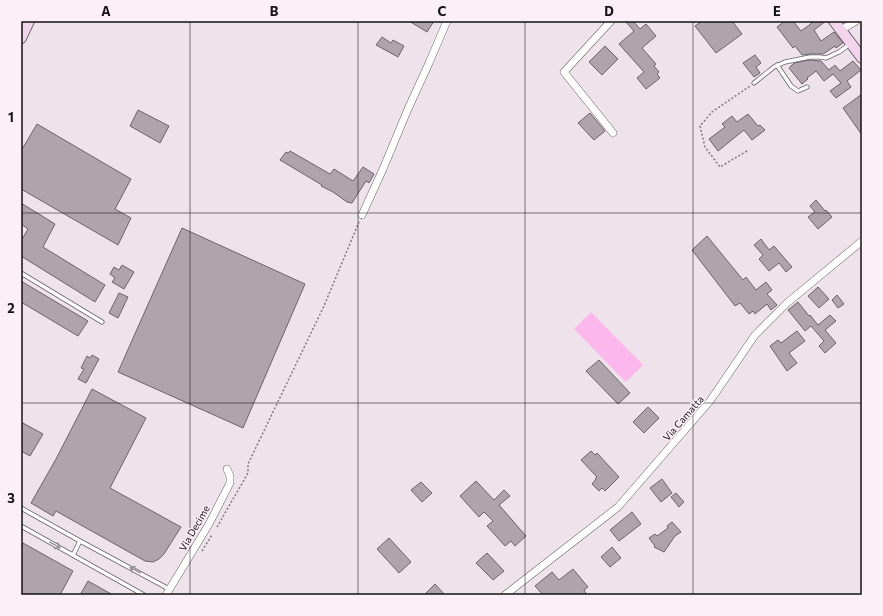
<svg xmlns="http://www.w3.org/2000/svg" width="883" height="616" viewBox="0 0 883 616" font-family="Commissioner,sans-serif">
<style>
.park{fill:#fcb7ed}
.building{fill:#afa4ac;stroke:#6d636b}
.lines{fill:none;stroke-linecap:round;stroke-linejoin:round}
.lane-casing{stroke:#6c626a;stroke-width:5}
.street-casing{stroke:#6c626a;stroke-width:8}
.secondary-casing{stroke:#6c626a;stroke-width:12}
.path{stroke:#80797e;stroke-width:1.5;stroke-dasharray:2 2;stroke-linecap:butt}
.lane{stroke:#fff;stroke-width:3.5}
.street{stroke:#fff;stroke-width:7}
.secondary{stroke:#f2d5ed;stroke-width:10}
.oneway{stroke:#969496}
.grid{fill:none;stroke:#161215;stroke-width:1;stroke-opacity:0.55}
.labels{text-anchor:middle;dominant-baseline:central;stroke-width:3;stroke-linejoin:round;paint-order:stroke}
.street-label{font-size:10px;fill:#161215;stroke:#fbeff8}
.neatline{fill:none;stroke:#161215;stroke-width:1.5}
.grid-label{font-size:13px;text-anchor:middle;font-weight:bold;fill:#161215}
</style>
<rect width="100%" height="100%" fill="#eee2eb"/>
<path class="park" d="M591,312L643,365L626,382L574,329Z"/>
<g class="building">
<path d="M409,21H434L427,32Z"/>
<path d="M625,21H633L640,29L646,24L656,36L642,48L656,64L654,66L659,72L657,74L660,78L646,89L637,78L644,72L619,44L634,31Z"/>
<path d="M702,21H732L742,34L716,53L695,26Z"/>
<path d="M785,21H793L801,31L812,23L811,21H826L814,30L821,41L834,32L843,43L836,48L835,46L823,54H810L802,55L795,46L793,48L777,27Z"/>
<path d="M382,37L391,43L393,40L404,46L398,57L376,45Z"/>
<path d="M605,46L618,59L602,75L589,62Z"/>
<path d="M755,55L761,63L756,67L760,73L754,77L743,63Z"/>
<path d="M810,60L821,61L829,70L835,65L840,71L853,61L861,70L847,81L851,87L836,98L830,91L841,83L833,74L824,81L816,71L807,78L808,79L802,84L789,68L794,63Z"/>
<path d="M862,94V135L843,108Z"/>
<path d="M138,110L169,126L160,143L130,126Z"/>
<path d="M590,113L605,131L594,140L578,123Z"/>
<path d="M748,114L758,126L760,125L765,130L752,140L744,130L718,151L709,139L725,127L722,124L732,116L737,122Z"/>
<path d="M37,124L131,179L115,209L131,218L118,245L21,189V151Z"/>
<path d="M290,151L330,174L334,169L353,181L363,167L374,174L369,183L366,181L352,203L347,202L333,192L321,186L322,185L280,160L286,152L288,153Z"/>
<path d="M816,200L825,211L826,210L832,217L818,229L808,217L815,212L810,206Z"/>
<path d="M21,203L55,224L43,247L105,285L95,302L21,256V241L28,229L21,224Z"/>
<path d="M182,228L305,284L243,428L118,372Z"/>
<path d="M707,236L743,280L746,277L756,290L766,282L772,290L767,294L777,305L771,310L767,304L755,314L753,311L749,314L740,303L735,306L692,250Z"/>
<path d="M761,239L769,250L774,246L792,267L786,272L779,263L769,271L759,259L763,255L754,245Z"/>
<path d="M122,265L134,272L124,289L112,282L115,278L110,274L114,267L119,270Z"/>
<path d="M21,281L88,321L78,336L21,302Z"/>
<path d="M818,287L829,299L819,308L808,296Z"/>
<path d="M119,293L128,297L118,318L109,313Z"/>
<path d="M837,295L844,304L838,308L832,300Z"/>
<path d="M798,302L809,316L810,315L818,325L830,315L836,321L825,330L836,343L825,353L819,346L824,341L811,326L805,331L788,310Z"/>
<path d="M797,331L805,341L789,353L797,363L787,371L770,346L778,340L781,343Z"/>
<path d="M92,355L99,359L86,383L78,379L84,369L81,368L87,356L90,358Z"/>
<path d="M599,360L630,393L618,404L586,371Z"/>
<path d="M92,389L146,418L110,488L181,527L164,554L159,559L153,562L145,561L56,511L53,516L31,503L56,459Z"/>
<path d="M648,407L659,418L644,433L633,422Z"/>
<path d="M21,422L43,434L30,456L21,451Z"/>
<path d="M591,451L595,455L597,453L619,477L605,491L602,488L599,491L592,484L596,479H595L597,477L581,460Z"/>
<path d="M662,479L672,493L661,502L650,488Z"/>
<path d="M476,481L494,500L504,490L510,496L499,505L526,536L515,546L511,541L505,546L487,526L493,521L484,512L479,517L460,496Z"/>
<path d="M421,482L432,493L422,502L411,490Z"/>
<path d="M676,493L684,502L679,507L671,497Z"/>
<path d="M632,512L641,524L619,541L610,530Z"/>
<path d="M672,522L681,532L675,536L664,552L654,547L655,546L649,538L655,534L657,536L668,528L667,526Z"/>
<path d="M389,538L411,562L399,573L377,549Z"/>
<path d="M23,543L73,571L60,595H21V547Z"/>
<path d="M612,547L621,558L610,567L601,557Z"/>
<path d="M487,553L504,571L493,580L476,563Z"/>
<path d="M573,569L588,587L584,590L587,595H543L535,586L552,572L559,580Z"/>
<path d="M88,581L113,595H80Z"/>
<path d="M435,584L445,595H424Z"/>
</g>
<g class="lines">
<g class="lane-casing">
<g id="lane">
<path d="M777,65L791,86L798,91L807,87"/>
<path d="M754,83L774,67L785,62L810,57H820L826,58L839,52L850,44"/>
<path d="M21,273L102,322"/>
<path d="M21,508L80,541L169,589"/>
<path d="M21,526L144,595"/>
<path d="M73,555L80,541"/>
</g>
</g>
<g class="street-casing">
<g id="street">
<path d="M611,21L564,72L613,133"/>
<path d="M841,30L856,21"/>
<path d="M362,215L383,169L408,109L429,63L447,21"/>
<path d="M166,595L209,524L230,483V476L227,469"/>
<path d="M505,595L618,507L710,401L755,335L787,303L862,241"/>
</g>
</g>
<g class="secondary-casing">
<g id="secondary">
<path d="M834,21L862,58"/>
<path d="M21,38L29,21"/>
</g>
</g>
<g class="path">
<path d="M747,151L720,167L705,147L700,126L712,112L750,86"/>
<path d="M217,527L248,473V464L324,306L359,222"/>
<path d="M202,551L212,535"/>
</g>
<use href="#lane" class="lane"/>
<use href="#street" class="street"/>
<use href="#secondary" class="secondary"/>
</g>
<defs><path id="oneway-shaft" d="M-6 0H5M1.5-3L5.5 0L1.5 3" fill="none" stroke-width="1.6" stroke-linecap="round" stroke-linejoin="round"/></defs>
<g class="oneway">
<use href="#oneway-shaft" transform="translate(55 545) rotate(29)"/>
<use href="#oneway-shaft" transform="translate(135 570) rotate(-152)"/>
</g>
<path class="grid" d="M190,21V595M358,21V595M525,21V595M693,21V595M21,213H862M21,403H862"/>
<g class="labels">
<g class="street-label">
<text transform="translate(683 418) rotate(-49)">Via Camatta</text>
<text transform="translate(194 528) rotate(-60)">Via Decime</text>
</g>
</g>
<rect width="883" height="616" fill="none" stroke="#fbeff8" stroke-width="44"/>
<rect x="22" y="22" width="839" height="572" class="neatline"/>
<g class="grid-label">
<text x="106" y="16">A</text>
<text x="274" y="16">B</text>
<text x="442" y="16">C</text>
<text x="609" y="16">D</text>
<text x="777" y="16">E</text>
<text x="11" y="122">1</text>
<text x="11" y="313">2</text>
<text x="11" y="503">3</text>
</g>
</svg>
